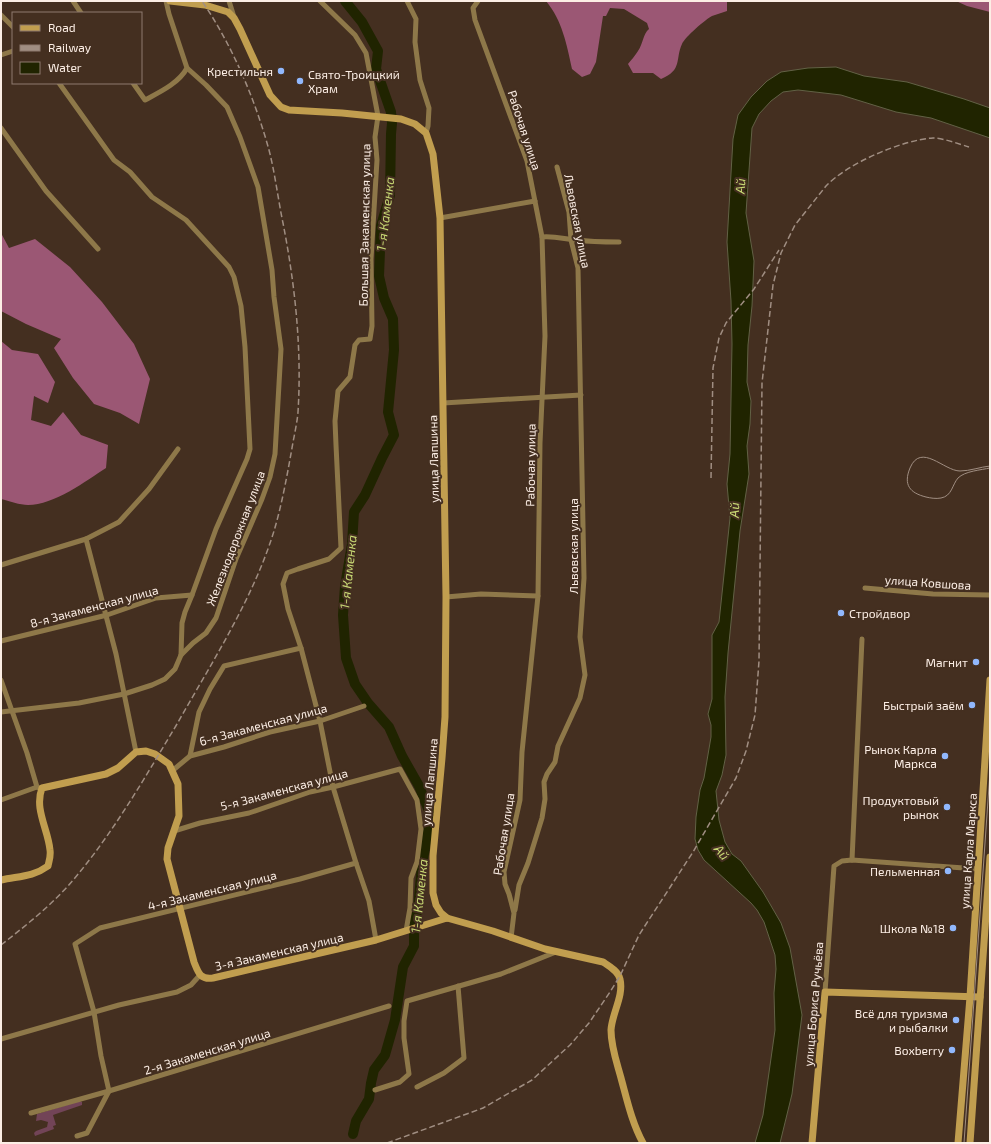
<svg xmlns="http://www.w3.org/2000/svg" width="991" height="1144" viewBox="0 0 991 1144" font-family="'Exo 2',sans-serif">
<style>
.green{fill:#724457}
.forest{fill:#9b5774}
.water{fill:#202400;stroke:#626145}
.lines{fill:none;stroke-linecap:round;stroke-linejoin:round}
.river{stroke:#202400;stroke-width:10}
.street{stroke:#8e7849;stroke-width:5}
.secondary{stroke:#c19e4f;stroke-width:7}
.tram{stroke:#a08e82;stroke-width:1}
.rail{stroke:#a08e82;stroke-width:1.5;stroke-dasharray:6 3;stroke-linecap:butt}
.poi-dot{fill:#91b8fd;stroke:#442f20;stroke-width:1.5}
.labels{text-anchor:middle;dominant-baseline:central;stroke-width:4;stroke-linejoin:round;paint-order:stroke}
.poi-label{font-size:12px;fill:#fceee5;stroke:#442f20;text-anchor:end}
.street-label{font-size:12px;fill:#fceee5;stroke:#442f20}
.water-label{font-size:13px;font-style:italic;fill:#c8d874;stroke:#442f20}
</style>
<rect width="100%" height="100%" fill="#442f20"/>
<path class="green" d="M80,1101L82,1102V1105L53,1115L56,1125L53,1126L54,1129L35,1136L34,1133L36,1131L47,1127L48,1122L41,1120L36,1121L37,1114Z"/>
<g class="forest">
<path d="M546,1H727V11C722,13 717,14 712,16C706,19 685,37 682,44C675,59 683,70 661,79L653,73H633L628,64C631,60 635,56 638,51C643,44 643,34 649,29L647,23L624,9L610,8L606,16H603L596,62L590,74L582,77L572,69C567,45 562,20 546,1Z"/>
<path d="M956,1H990V12L967,6Z"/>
<path d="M1,233L9,248L35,239L70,267L102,302L134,344L150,379L139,424L120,413L94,404L73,378L54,348L61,339L26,324L1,311Z"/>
<path d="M1,341L12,350L38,354L55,382L48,403L34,396L31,420L51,426L63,412L81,435L108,445L106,468C86,481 54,505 28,505C20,505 9,501 1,499Z"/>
</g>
<path class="water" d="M836,67L864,76L907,82L964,99L990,108V138L931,118L896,112L841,95L798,90L783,92L771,101L759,114L752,128L746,213L754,261L752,306L748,345L747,382L751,401L750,424L747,446L749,474L740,531L728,653L725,697L726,755L722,775L716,791L719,820L725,842L732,854L741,861L763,892L781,923L790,948L802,1015L792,1094L780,1143H755L763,1115L775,1030L774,993L776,969L775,955L764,922L757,910L751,903L704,860L698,850L695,839L696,817L700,790L704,778L711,737V725L708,714L712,699V635L719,622L730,518L727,484L730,454L732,344L731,301L727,242L733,139L738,115L751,97L767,81L781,72L808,68Z"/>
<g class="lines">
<path class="river" d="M345,1L362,22L378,51L376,69L391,112L392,123L391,134L390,195L381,226L379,276L384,298L393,319L394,350L388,412L394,435L382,458L365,495L354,512L352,544L345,586L343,615L346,658L355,684L368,703L389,727L402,756L419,786L431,816L422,864L418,909L414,923V946L403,967L395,1020L385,1055L374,1070L371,1083L369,1099L356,1121L353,1134"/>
<g class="street">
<path d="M73,1L81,13"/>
<path d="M166,1L169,14L187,68L206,85L227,107L240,137L258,187L272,270L274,297L281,349L275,454L270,477L262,499L236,559L216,618L206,633L193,643L181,655"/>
<path d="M229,1L234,17"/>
<path d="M320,1L355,35L366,53L378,116L375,137L377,160L371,259L372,326L370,339L359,340L355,345L350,377L338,391L335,421L336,445L341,548L329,559L298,569L287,573L283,584L288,609L301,648L320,721L333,787L356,863L369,901L376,940"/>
<path d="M407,1L416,19L415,42L420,80L429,108L428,126L426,133"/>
<path d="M478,1L473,8L475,20L527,161L542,237L545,336L540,443L538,596L522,752L520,800L504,872L505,884L509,894L514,913L511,938"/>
<path d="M1,15L13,27"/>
<path d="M1,55L13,51"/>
<path d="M133,83L145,100C160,92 179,83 187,68"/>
<path d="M1,128L46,191L98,249"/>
<path d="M440,218L535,201"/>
<path d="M542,237C556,236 564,239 577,240C591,242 605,242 619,242"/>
<path d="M443,403L581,395"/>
<path d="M86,539L116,654L136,752"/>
<path d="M1,565L86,539L119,522L149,489L178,449"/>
<path d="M865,588L933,594L990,595"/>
<path d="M446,597L481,594L538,596"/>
<path d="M1,641L107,615L156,598L192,595"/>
<path d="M1,680L27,753L37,787"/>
<path d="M1,712L79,703L124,694L152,685L165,679L175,669L181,655L182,623L185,612L192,595L216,529L247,459L250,449L245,347L241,306L234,277L229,267L186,220L152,197L130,172L114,160L59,83"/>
<path d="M190,756L199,712L210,689L224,666L301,648"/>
<path d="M172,771L190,756L224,747L270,732L320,721L364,706"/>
<path d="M1,800L37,787L39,788"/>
<path d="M174,831L200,823L249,813L310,792L333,787L400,769L417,800L421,829L417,862L411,878L410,908L406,931"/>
<path d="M852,860L862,639"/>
<path d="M515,910L519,885L528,863L542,818L545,799L544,782L547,774L555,762L558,746L580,698L585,675L580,637L584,578L578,268L571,240L569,212L557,167"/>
<path d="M825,992L834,866L842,861L852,860L978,869"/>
<path d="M1,1039L119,1005L177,992L191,985L200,975"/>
<path d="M417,1087L444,1073L464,1058L458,986"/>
<path d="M375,1090L400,1082L409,1074L404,1038V1021L407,1001L501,974L556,952"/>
<path d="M31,1113L109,1091L389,1006"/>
<path d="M77,1136L87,1133L109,1091L101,1056L94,1012L75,944L100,928L300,879L356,863"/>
</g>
<g class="secondary">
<path d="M170,1L205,5L228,12L234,18L240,29L270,95L281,107L289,110L342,113L401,119L415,124L426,133L433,154L440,218L446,597L445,717L442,758L433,856V893L436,905L441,913L447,918"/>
<path d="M1,880C19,876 33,877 48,866C49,861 51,856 50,850C48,829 34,809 42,788L106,774L118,768L136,752L146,751L155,754L169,764L178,784L179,816L168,848L167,859L194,962C198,972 200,980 213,978L376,940L447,918L493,931L545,949L603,962C609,966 618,971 620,979C624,996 612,1013 611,1030C611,1047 617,1063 621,1078C627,1100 632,1123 643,1143"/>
<path d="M812,1143L825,992L980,997"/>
<path d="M958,1143L970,997L990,680"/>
<path d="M970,1143L990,857"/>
</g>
<g class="tram">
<path d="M990,466C980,467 970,471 960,471C944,471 921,442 910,468C903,485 910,493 926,497C930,498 936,499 941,498C952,496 952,485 958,478C965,471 981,470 990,468"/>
<path d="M964,1143L990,772"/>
</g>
<g class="rail">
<path d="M711,478L713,368L719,338L726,323L754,289L779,250"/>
<path d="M1,945C24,927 48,908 68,886C111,837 144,779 177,724C212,662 253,599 274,531C282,504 287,476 292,448C294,436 297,424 298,412C302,348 295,285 283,223C278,199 275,173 269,150C255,99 232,45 202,1"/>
<path d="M387,1143L483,1108L532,1080L570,1045L589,1023L610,992L620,976L639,935L693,852L736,778L746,751L755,715L759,661L762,383L773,285L781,253L795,225L826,186C848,163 902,140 933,138C943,138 959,144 969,147"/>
</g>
</g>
<g class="poi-dot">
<circle cx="281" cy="71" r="4"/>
<circle cx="300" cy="81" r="4"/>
<circle cx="841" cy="613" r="4"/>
<circle cx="976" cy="662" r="4"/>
<circle cx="972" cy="705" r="4"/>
<circle cx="945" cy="756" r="4"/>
<circle cx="947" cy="807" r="4"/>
<circle cx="948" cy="871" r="4"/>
<circle cx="953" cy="928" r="4"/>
<circle cx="956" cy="1020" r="4"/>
<circle cx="952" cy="1050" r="4"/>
</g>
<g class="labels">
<g class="poi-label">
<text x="273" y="71">Крестильня</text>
<text x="308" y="74" text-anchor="start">Свято-Троицкий<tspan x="308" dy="14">Храм</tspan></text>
<text x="849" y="613" text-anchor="start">Стройдвор</text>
<text x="968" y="662">Магнит</text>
<text x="964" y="705">Быстрый заём</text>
<text x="937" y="749">Рынок Карла<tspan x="937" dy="14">Маркса</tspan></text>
<text x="939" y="800">Продуктовый<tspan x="939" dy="14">рынок</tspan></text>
<text x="940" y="871">Пельменная</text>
<text x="945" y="928">Школа №18</text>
<text x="948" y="1013">Всё для туризма<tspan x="948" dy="14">и рыбалки</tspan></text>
<text x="944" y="1050">Boxberry</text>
</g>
<g class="street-label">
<text transform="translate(525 130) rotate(72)">Рабочая улица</text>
<text transform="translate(578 221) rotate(79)">Львовская улица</text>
<text transform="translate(364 225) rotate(-89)">Большая Закаменская улица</text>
<text transform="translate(433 459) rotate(-91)">улица Лапшина</text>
<text transform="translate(530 465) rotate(-89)">Рабочая улица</text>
<text transform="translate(235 538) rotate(-69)">Железнодорожная улица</text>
<text transform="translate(573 546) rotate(-90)">Львовская улица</text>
<text transform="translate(928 582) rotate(4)">улица Ковшова</text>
<text transform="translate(94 606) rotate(-15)">8-я Закаменская улица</text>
<text transform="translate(263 724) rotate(-15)">6-я Закаменская улица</text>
<text transform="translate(429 782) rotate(-85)">улица Лапшина</text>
<text transform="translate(284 789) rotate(-15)">5-я Закаменская улица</text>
<text transform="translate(503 834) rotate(-81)">Рабочая улица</text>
<text transform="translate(968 851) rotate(-86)">улица Карла Маркса</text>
<text transform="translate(212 890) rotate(-14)">4-я Закаменская улица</text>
<text transform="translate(279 951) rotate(-13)">3-я Закаменская улица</text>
<text transform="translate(813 1004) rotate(-85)">улица Бориса Ручьёва</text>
<text transform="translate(207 1051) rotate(-17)">2-я Закаменская улица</text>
</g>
<g class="water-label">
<text transform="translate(740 186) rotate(-86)">Ай</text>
<text transform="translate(385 214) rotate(-83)">1-я Каменка</text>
<text transform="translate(734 510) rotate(-88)">Ай</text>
<text transform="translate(348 572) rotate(-84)">1-я Каменка</text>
<text transform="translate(722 852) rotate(51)">Ай</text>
<text transform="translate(419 896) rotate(-84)">1-я Каменка</text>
</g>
</g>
<rect width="991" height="1144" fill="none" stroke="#fceee5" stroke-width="4"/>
<rect x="12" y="12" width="130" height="72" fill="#442f20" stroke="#8e7b6f"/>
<rect x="20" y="25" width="20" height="6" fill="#c19e4f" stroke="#8e7b6f"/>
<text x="48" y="32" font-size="12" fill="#fceee5">Road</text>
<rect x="20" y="45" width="20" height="6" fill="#a08e82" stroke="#8e7b6f"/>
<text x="48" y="52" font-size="12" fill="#fceee5">Railway</text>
<rect x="20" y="62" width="20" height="12" fill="#202400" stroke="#8e7b6f"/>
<text x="48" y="72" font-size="12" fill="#fceee5">Water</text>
</svg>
